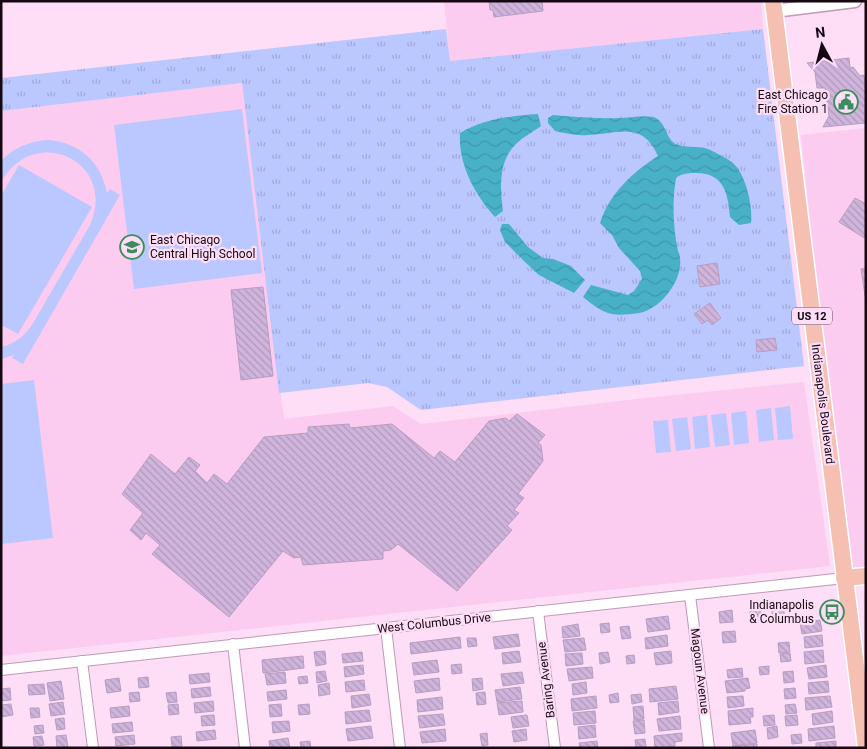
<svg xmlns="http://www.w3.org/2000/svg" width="867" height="749" viewBox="0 0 867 749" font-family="Roboto,sans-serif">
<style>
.built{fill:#fcccf0}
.grass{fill:url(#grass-tufts)}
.garden{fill:#bbc7ff}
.water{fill:url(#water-waves)}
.building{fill:url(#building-back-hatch);stroke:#b79dc3}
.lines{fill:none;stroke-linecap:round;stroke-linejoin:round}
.minor-casing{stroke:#bf99b6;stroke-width:12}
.tertiary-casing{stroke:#bf99b6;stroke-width:15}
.primary-casing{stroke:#fff;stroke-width:19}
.minor{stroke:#fff;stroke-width:10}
.tertiary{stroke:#fff;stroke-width:12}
.primary{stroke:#f5c0b2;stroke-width:16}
.labels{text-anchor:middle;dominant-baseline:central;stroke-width:4.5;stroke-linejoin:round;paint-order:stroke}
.shield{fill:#feddf6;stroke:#5b4856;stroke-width:1}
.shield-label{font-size:11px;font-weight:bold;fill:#150812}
.poi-label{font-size:12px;fill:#150812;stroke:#feddf6;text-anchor:end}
.street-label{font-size:12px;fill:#150812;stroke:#feddf6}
</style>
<defs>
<pattern id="grass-tufts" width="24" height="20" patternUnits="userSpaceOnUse" patternTransform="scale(1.25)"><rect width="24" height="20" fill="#bbc7ff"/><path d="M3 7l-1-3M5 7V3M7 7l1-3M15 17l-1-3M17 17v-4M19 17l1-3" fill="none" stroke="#a0a9da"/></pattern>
<pattern id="water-waves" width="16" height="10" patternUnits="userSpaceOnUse" patternTransform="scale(1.25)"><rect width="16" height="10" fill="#48b1c8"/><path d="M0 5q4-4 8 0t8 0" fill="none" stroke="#3e97ab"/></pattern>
<pattern id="building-back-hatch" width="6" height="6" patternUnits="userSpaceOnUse" patternTransform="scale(1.25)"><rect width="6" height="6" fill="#cfb4db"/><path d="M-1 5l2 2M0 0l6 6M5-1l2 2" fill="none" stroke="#b199bb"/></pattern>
</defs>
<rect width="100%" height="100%" fill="#feddf6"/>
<g class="built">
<path d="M444,1H761L763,29L450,61Z"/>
<path d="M242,83L284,419L393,406L421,424L645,398L804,382L830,566L1,656V111Z"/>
<path d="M866,128V567L853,568L814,260L801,135Z"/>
</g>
<path class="grass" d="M446,29L450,61L763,29L804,366L421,410L387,387L368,383L279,393L242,83L1,111V78Z"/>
<g class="garden">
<path d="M242,109L262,273L134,289L114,125Z"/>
<path d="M49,140C80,143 101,162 107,193L110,189L120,195L23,364L12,358L14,355L1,359V347C15,344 24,336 32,325L90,225C118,162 35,122 1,182V161C14,147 30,141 49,140Z"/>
<path d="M19,165L92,207L18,334L1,325V196Z"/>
<path d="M34,380L53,538L1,544V384Z"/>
<path d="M790,406L793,439L778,440L775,408Z"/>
<path d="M771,408L774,440L759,442L756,410Z"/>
<path d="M746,411L749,443L734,445L731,413Z"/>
<path d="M726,413L730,445L715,447L711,415Z"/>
<path d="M707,415L710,447L695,449L692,417Z"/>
<path d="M687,417L691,449L676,451L672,419Z"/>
<path d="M668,420L671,452L656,453L653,421Z"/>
</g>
<g class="water">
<path d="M538,114L541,126C533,132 523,137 516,144C498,161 500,190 503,211L495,217C475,195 458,164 460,133C483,119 511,116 538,114Z"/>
<path d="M553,115C576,117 600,119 623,118C634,117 642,115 653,117C666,121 665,136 674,143C683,149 698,145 708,149C715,152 726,158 732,162C746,174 753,206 751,223L739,225L730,217C728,195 725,174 698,173C688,173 683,173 676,178C672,202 673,227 678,251C679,253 680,256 680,258C683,280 661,309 639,313C611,317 605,315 583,297L591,285L628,295L634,291L642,279L640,271L619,248L612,235L600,223C609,194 633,172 658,156C642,120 618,134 587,135C577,136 565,133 555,131L548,123V118Z"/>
<path d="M502,224H509L528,247L543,258L553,259L571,266L585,280L574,293L539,275L525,262L505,242L500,230Z"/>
</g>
<g class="building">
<path d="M489,1H542L543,11L494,17L493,10H490Z"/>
<path d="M849,58L850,68L853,67L860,76L864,75L866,88V123L823,127L829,116L825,88H817L815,72L807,63Z"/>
<path d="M855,198L866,204V239L839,222Z"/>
<path d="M717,263L720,284L700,287L697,266Z"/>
<path d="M866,268V302L861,269Z"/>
<path d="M263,287L273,376L241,380L231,290Z"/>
<path d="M710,303L721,318L712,325L708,320L702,324L694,314Z"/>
<path d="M775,338L777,350L757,352L756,340Z"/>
<path d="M517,414L545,435L538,443L541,445L543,461L518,494L524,498L514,510L519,513L507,526L512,530L457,591L398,544L391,550L383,551V559L303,565L301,557L294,558L283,551L229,617L152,554L160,545L146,533L141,540L130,530L143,513L122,494L151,454L175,474L189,457L200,465L195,471L207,483L214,474L227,484L264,437L308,433V427L349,424L350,428L392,424L434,458L440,451L455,462L489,421L506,418L509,421Z"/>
<path d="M783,601L785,622L773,623L771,602Z"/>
<path d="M760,609L762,620L752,622L750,611Z"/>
<path d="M732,610L733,622L720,623L719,612Z"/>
<path d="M668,616L670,629L648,632L646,619Z"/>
<path d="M820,620L822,631L802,634L800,623Z"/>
<path d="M609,623L610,632L601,633L600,624Z"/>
<path d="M578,624L580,636L563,638L562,627Z"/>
<path d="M629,626L631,638L622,639L620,627Z"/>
<path d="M735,631L736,642L723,643L722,632Z"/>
<path d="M518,634L520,646L495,649L493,637Z"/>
<path d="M667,635L668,646L646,649L645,638Z"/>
<path d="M822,635L823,646L805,648L804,637Z"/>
<path d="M460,637L461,648L411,654L410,643Z"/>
<path d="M467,638H476L477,646L468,647Z"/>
<path d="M584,638L586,650L565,652L563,640Z"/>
<path d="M789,642L790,652L779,653L778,643Z"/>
<path d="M823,650L824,662L805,664L804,652Z"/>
<path d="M325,651L326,664L316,666L314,652Z"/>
<path d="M519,651L521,662L503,664L502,653Z"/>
<path d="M671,651L672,663L656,665L654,653Z"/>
<path d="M362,652L363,661L343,663L342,654Z"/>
<path d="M608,652L610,662L600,664L599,653Z"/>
<path d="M582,653L583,664L566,666L565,654Z"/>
<path d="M790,653L791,661L781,662L780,654Z"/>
<path d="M634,655L635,663L627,664L626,656Z"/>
<path d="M303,656L304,668L263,673L262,660Z"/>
<path d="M437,660L439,672L414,675L412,663Z"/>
<path d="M461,664L462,673L452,674L451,665Z"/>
<path d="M363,665L364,674L345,677L344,667Z"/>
<path d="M826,665L827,677L809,679L807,668Z"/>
<path d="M769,666V674L760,675L759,667Z"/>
<path d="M592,667L593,678L569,681L567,669Z"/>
<path d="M742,668L743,677L728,678L727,670Z"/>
<path d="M325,671L327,681L317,683L316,672Z"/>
<path d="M793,671L794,682L784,683L783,672Z"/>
<path d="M285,672L286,683L267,685L265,674Z"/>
<path d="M522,672L524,683L503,686L501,674Z"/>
<path d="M209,673L210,682L190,684L189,675Z"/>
<path d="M307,676L308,683L299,684L298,677Z"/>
<path d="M148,677L149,687L139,688L138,678Z"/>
<path d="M119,678L121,691L107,693L105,680Z"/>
<path d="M439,678L440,690L416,693L414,681Z"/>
<path d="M482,678L483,689L473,691L472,679Z"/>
<path d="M748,678L750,688L745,689V691L727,693L725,681Z"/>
<path d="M364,680L365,690L346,692L345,682Z"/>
<path d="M61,681L64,699L50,701L47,683Z"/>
<path d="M828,681L829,692L809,694L808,683Z"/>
<path d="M586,682L587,693L573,695L572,684Z"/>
<path d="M329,683L330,694L319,696L318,685Z"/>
<path d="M44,684L45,694L29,695L28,685Z"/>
<path d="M676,686L678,699L650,702L649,689Z"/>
<path d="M210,687L211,696L192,698L191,689Z"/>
<path d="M520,687L522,699L497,702L495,690Z"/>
<path d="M10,688L11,700L1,701V689Z"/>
<path d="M795,688L796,698L785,699L784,689Z"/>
<path d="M286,690L287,699L268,701L267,692Z"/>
<path d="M139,692L140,701L130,702L129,693Z"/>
<path d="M176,692L177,702L168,703L166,693Z"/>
<path d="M485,692L486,704L477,705L476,693Z"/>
<path d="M618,693L619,702L610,703L609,695Z"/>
<path d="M369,694L371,705L352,708L351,696Z"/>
<path d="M641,694L642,702L632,704L631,695Z"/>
<path d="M596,696L597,708L572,711L571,699Z"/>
<path d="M743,696L744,706L728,708L727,697Z"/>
<path d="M830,696L832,707L806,710L805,698Z"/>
<path d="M442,697L443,709L418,712L417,700Z"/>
<path d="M213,701L214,711L195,713L194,703Z"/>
<path d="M522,701L523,712L499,715L497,703Z"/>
<path d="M678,701L679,712L659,715L658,703Z"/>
<path d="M63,702L65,714L51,716L49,704Z"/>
<path d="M11,704L13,715L1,717V705Z"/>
<path d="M178,704L179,714L169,715L168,705Z"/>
<path d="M281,704L282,716L270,717L269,705Z"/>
<path d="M309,704L310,714L299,715L298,705Z"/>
<path d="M795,704L797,713L786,714L785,705Z"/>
<path d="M129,706L130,716L111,718L110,708Z"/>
<path d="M643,706L644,719L634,720L633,707Z"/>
<path d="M30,708H39L40,717L31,718Z"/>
<path d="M753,708V717H750L751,723L729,725L728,711Z"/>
<path d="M369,710L371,721L346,724L345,712Z"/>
<path d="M595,711L596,723L574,725L573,713Z"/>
<path d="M832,711L833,722L813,725L812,714Z"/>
<path d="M443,714L445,725L420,728L418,716Z"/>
<path d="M214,715L215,725L202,726L201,716Z"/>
<path d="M527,715L529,726L513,728L511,717Z"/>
<path d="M774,715L775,725L764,726L763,716Z"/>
<path d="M797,715L798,725L786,726L785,716Z"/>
<path d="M680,716L681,729L659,731L657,719Z"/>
<path d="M64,718L65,729L57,730L55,719Z"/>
<path d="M644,720L645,733L635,734L633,721Z"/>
<path d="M289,721L290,731L273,733L272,722Z"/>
<path d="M132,722L133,731L113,733L112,724Z"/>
<path d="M43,725L44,733L35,734L34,726Z"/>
<path d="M595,725L596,737L579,739L578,727Z"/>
<path d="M371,726L373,738L348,741L346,729Z"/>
<path d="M777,726L778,737L768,739L767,728Z"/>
<path d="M834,726L835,738L809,741L808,729Z"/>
<path d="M445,729L446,741L422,743L420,732Z"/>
<path d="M526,729L527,740L514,742L512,731Z"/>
<path d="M215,730L216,739L197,741L196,732Z"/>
<path d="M755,730L757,743L733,746L731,733Z"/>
<path d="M487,733L488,745L482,746L480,734Z"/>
<path d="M682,733V741L675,742V746L655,748L654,736Z"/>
<path d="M801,734L802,743L792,744L791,735Z"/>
<path d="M66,735L68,747L57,748L56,736Z"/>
<path d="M134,735L135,744L116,746L115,737Z"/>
<path d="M42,736L44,745L34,746L33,737Z"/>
<path d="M181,736L182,746L172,747L171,737Z"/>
<path d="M288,738L290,748H270L269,741Z"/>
<path d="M645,739L646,748H636L635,740Z"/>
<path d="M310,741L311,748H301L300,742Z"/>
<path d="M597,741L598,748H580L579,743Z"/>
<path d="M836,741V748H816V743Z"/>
<path d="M757,744V748H733V746Z"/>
</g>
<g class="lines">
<g class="minor-casing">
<g id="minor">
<path d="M690,595L709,748"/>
<path d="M538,611L555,748"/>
<path d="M386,628L400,748"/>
<path d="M233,644L245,748"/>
<path d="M82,661L93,748"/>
<path d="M1,670L844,578"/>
</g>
</g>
<g class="tertiary-casing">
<path id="tertiary" d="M774,11L855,1"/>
</g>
<g class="primary-casing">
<g id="primary">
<path d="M773,1L866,747"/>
<path d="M844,578L866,576"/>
</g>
</g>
<use href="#minor" class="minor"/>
<use href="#tertiary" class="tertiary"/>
<use href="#primary" class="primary"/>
</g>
<defs>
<g id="civic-ring" transform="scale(1.25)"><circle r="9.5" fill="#feddf6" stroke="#3c8d5d" stroke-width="1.5"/><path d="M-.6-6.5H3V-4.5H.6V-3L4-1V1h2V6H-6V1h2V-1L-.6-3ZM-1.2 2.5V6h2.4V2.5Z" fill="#3c8d5d"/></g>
<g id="school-ring" transform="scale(1.25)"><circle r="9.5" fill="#feddf6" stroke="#3c8d5d" stroke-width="1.5"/><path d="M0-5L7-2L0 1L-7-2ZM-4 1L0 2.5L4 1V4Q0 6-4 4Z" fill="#3c8d5d"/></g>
<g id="bus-ring" transform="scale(1.25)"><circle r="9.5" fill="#feddf6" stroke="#3c8d5d" stroke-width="1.5"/><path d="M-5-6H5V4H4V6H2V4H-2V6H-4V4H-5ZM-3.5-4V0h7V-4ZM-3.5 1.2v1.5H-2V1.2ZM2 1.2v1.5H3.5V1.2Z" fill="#3c8d5d"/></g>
</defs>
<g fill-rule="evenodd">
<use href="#civic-ring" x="846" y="102"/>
<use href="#school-ring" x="132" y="247"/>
<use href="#bus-ring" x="832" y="612"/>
</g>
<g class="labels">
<rect class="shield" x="792" y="307.5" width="40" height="17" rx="4"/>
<g class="shield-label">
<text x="812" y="316">US 12</text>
</g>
<g class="poi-label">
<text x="828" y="95">East Chicago<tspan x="828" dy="14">Fire Station 1</tspan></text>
<text x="150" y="240" text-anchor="start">East Chicago<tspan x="150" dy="14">Central High School</tspan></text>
<text x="814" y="605">Indianapolis<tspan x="814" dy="14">&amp; Columbus</tspan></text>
</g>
<g class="street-label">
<text transform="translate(823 404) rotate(83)">Indianapolis Boulevard</text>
<text transform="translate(434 623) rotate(-6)">West Columbus Drive</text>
<text transform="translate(700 671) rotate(83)">Magoun Avenue</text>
<text transform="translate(546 680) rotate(-97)">Baring Avenue</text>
</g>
</g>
<rect width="867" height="749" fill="none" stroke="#150812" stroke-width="5"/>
<g transform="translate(822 45) rotate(353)" stroke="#feddf6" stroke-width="4" paint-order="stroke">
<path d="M0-4L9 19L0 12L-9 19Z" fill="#150812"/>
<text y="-8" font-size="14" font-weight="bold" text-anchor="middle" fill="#150812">N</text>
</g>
</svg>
